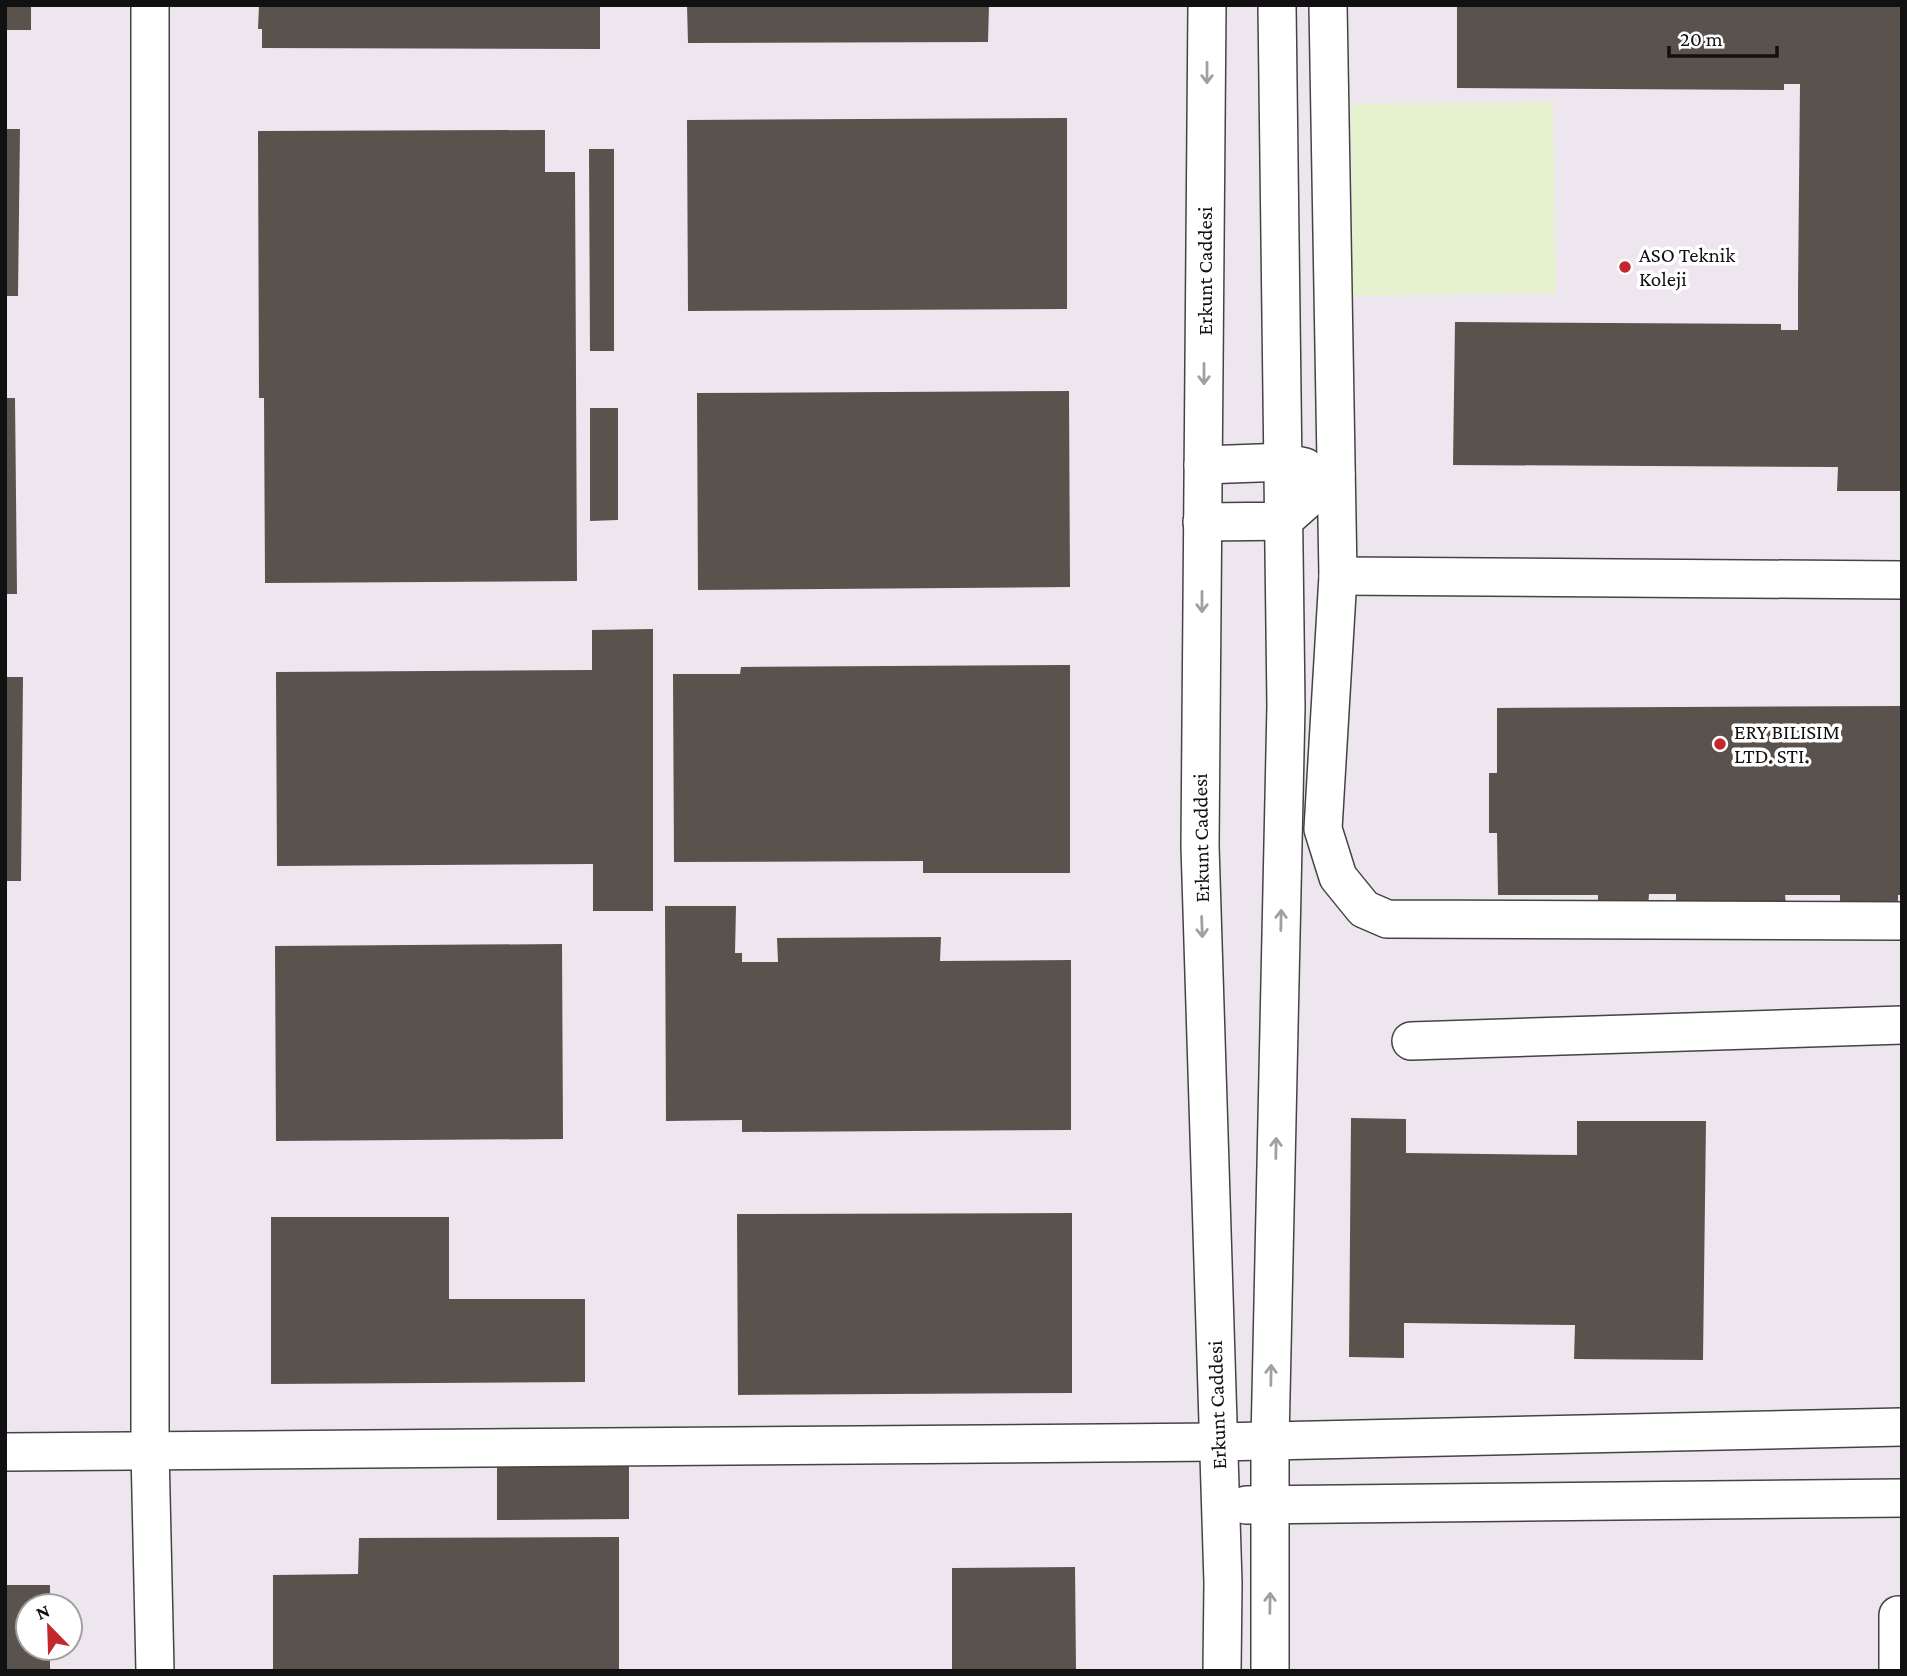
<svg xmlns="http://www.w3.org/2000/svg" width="1907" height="1676" viewBox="0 0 1907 1676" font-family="'Crimson Pro',serif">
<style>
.industrial{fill:#eee6ef;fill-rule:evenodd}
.pitch{fill:#e6f2cf}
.building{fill:#5a524d}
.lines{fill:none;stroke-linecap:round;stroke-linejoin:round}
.minor-casing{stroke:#444;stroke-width:40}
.minor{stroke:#fff;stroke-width:37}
.oneway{stroke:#a0a0a0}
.poi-dot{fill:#c4262e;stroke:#fff;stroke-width:2.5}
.labels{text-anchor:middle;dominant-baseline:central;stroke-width:7;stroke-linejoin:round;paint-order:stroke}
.poi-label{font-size:21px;fill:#111;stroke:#fff;text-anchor:start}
.street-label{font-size:21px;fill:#111;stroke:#fff}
</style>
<rect width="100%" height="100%" fill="#fffdf5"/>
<path class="industrial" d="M5,5H1902V1671H5ZM28,1606H70V1648H28Z"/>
<path class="pitch" d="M1553,102L1556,293L1353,296L1351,104Z"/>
<g class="building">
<rect x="5" y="5" width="26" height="25"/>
<path d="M259,5H600V49L262,48V29H258Z"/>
<path d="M687,5H989L988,42L688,43Z"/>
<path d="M1457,5H1902V491H1837L1838,467L1453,465L1455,322L1781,324V330H1798V291L1800,84H1784V90L1457,88Z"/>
<path d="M1067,118V309L688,311L687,120Z"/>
<path d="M5,129H20L18,296H5Z"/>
<path d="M545,130V172H575L577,581L265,583L264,398H259L258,131Z"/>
<path d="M589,149H614V351H590Z"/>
<path d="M1069,391L1070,587L698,590L697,393Z"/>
<path d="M5,398H15L17,594H5Z"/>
<path d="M590,408H618V520L590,521Z"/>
<path d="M653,629V911H593V864L277,866L276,672L592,670V630Z"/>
<path d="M1070,665V873H923V861L674,862L673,674H740L741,667Z"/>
<path d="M5,677H23L21,881H5Z"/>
<path d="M1902,706V895H1898V903L1840,904V895H1785L1786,904H1676V894H1649L1648,907L1598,906V895H1498L1497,833H1489V773H1497V708Z"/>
<path d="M665,906H736L735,953H742V962H778L777,938L941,937L940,961L1071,960V1130L742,1132V1120L666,1121Z"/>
<path d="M562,944L563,1139L276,1141L275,946Z"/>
<path d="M1351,1118L1406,1119V1153L1577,1155V1121H1706L1703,1360L1574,1359L1575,1325L1404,1323V1358L1349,1357Z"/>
<path d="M1072,1213V1393L738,1395L737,1214Z"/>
<path d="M271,1217H449V1299H585V1382L271,1384Z"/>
<path d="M629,1465V1519L497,1520V1466Z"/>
<path d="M619,1537V1671H273V1575L358,1574L359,1538Z"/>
<path d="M1075,1567L1076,1671H952V1568Z"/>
<path d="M5,1585H50V1606H28V1648H50V1671H5Z"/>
</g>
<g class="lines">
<g class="minor-casing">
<g id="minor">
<path d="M150,5V1450L155,1671"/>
<path d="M1207,5L1200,846L1223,1583L1222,1671"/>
<path d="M1328,5L1338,576L1323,829L1338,877L1364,909L1387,919L1902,921"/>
<path d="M1203,465L1283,462L1305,467"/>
<path d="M1202,522L1283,521L1336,474"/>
<path d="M1338,576L1902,580"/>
<path d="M1411,1041L1902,1025"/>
<path d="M5,1452L1219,1442L1902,1427"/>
<path d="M1246,1505L1902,1498"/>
<path d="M1898,1615V1671"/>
<path d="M1270,1671V1441L1286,706L1277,5"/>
</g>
</g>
<use href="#minor" class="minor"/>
</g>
<defs><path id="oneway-shaft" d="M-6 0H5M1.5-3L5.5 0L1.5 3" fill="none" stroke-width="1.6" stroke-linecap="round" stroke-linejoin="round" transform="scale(1.75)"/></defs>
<g class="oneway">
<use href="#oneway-shaft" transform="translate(1207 73) rotate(90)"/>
<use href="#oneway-shaft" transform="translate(1204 374) rotate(90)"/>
<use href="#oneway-shaft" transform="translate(1202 602) rotate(90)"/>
<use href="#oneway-shaft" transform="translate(1281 920) rotate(-89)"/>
<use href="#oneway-shaft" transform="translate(1202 927) rotate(88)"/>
<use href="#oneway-shaft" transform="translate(1276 1148) rotate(-89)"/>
<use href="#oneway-shaft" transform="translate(1271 1375) rotate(-89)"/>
<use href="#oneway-shaft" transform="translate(1270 1603) rotate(-89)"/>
</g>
<g class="poi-dot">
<circle cx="1625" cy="267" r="7"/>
<circle cx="1720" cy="744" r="7"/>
</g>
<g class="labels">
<g class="poi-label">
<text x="1639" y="255">ASO Teknik<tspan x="1639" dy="24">Koleji</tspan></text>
<text x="1734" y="732">ERY BILISIM<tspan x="1734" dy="24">LTD. STI.</tspan></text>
</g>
<g class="street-label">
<text transform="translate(1205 271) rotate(-90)">Erkunt Caddesi</text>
<text transform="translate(1201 838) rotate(-91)">Erkunt Caddesi</text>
<text transform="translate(1217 1405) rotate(-92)">Erkunt Caddesi</text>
</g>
</g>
<rect width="1907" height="1676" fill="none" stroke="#111111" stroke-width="14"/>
<g transform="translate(49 1627) rotate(337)"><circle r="33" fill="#ffffff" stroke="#a0a0a0" stroke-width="2"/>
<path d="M0-5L12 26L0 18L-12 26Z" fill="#c4262e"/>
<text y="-10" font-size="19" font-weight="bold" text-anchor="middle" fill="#111111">N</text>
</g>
<path d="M1669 46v10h108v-10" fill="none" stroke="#111111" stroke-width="3.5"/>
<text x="1680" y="46" font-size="21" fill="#111111" stroke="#ffffff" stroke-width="5" paint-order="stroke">20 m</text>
</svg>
